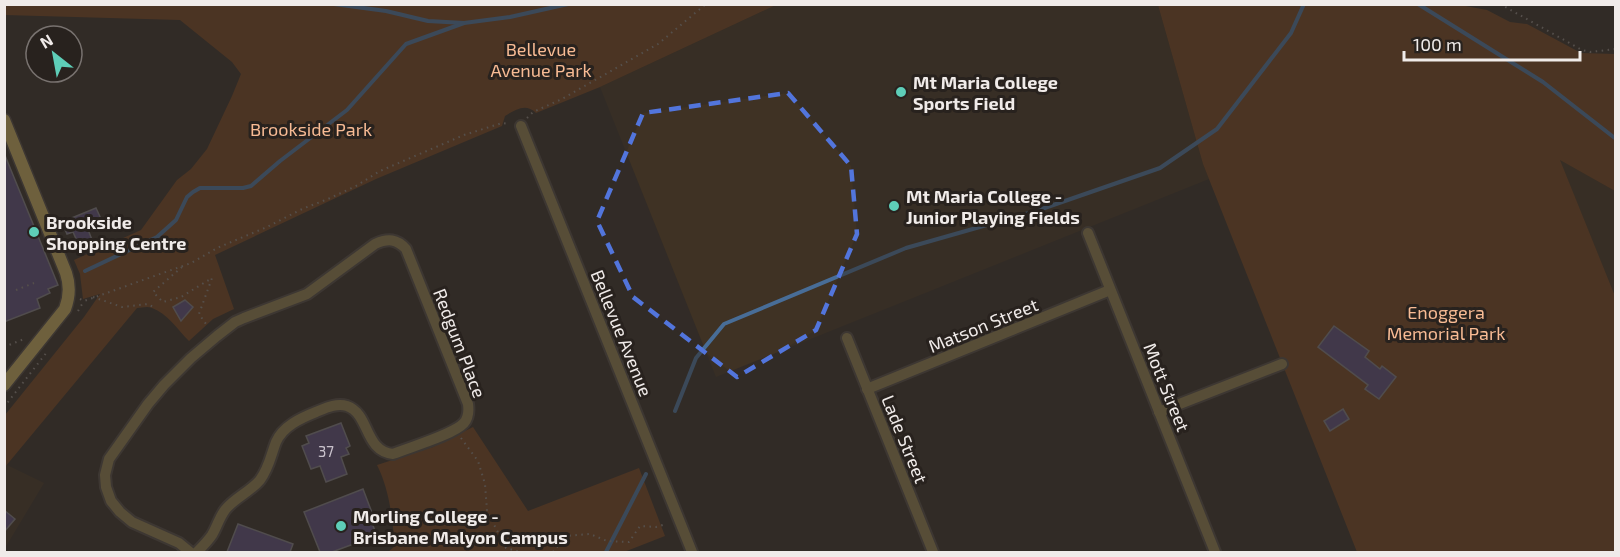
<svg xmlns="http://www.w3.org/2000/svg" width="1620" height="557" viewBox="0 0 1620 557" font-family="'Exo 2',sans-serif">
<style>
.education{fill:#3f3224}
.green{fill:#6b3f20}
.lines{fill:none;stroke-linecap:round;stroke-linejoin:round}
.stream{stroke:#486d97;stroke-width:4}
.building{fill:#554777;stroke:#76747c;stroke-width:1.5}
.street-casing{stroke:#4d4642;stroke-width:14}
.secondary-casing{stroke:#4d4642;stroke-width:15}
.path{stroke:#817b78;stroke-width:2;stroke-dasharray:1.5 4.5;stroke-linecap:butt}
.street{stroke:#86774c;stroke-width:10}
.secondary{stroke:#b9a15a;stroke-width:12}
.marked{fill:none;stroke:#5275dc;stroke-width:4.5;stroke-dasharray:12 8;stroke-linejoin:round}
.poi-dot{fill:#5eceb8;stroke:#28221e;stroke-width:2}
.labels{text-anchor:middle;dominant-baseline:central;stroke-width:6;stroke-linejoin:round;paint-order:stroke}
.number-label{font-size:15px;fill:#c9c2cc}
.park-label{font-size:18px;fill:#f8bb94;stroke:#28221e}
.poi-label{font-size:18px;font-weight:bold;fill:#f0ebe9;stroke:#28221e;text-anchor:start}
.street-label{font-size:18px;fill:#f0ebe9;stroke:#28221e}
</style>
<rect width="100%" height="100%" fill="#322b27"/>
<g class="education">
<path d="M776,5H1158L1203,164L1209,179L716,377L600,87Z"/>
<path d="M1559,159L1615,191V296Z"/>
<path d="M5,464L44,483L5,548Z"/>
</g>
<g class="green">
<path d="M5,5H776L600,87L536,113C526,103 516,109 505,116L502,126L376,179L215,255L234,309L213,319L189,341C178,330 167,313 152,308C147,306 142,308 137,308L5,467V415L84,317L100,294L83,299L80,274L74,260L141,230L177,180L191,169L207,149L232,96L241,74L232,62L180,20L5,15Z"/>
<path d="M1158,5H1460L1487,10L1510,22L1527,24L1581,53L1615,54V191L1560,160L1615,296V552H1357L1203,164Z"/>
<path d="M473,427L528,511L639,468L665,536L624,552H388L395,546C392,518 390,491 377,465L433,447Z"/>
</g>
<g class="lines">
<g class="stream">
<path d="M334,4L386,11L428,21L464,23L510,17L568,4"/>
<path d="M1418,4L1543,82L1616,139"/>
<path d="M85,271L157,237L176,220L187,197L193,192L200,188H243L251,186L280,161L347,110L406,44L464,23"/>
<path d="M675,411L696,358L724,324L906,248L1036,211L1160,168L1217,129L1291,33L1304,4"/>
<path d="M606,552L646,474"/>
</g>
</g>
<g class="building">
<path d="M4,153L58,285L48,289L50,293L37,299L40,308L4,322Z"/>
<path d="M96,208L102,221L87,227L94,245L81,250L73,232L67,234L62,222Z"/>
<path d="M185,300L193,307L181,321L173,307Z"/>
<path d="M1334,326L1369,351L1365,357L1380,369L1382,366L1396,377L1379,399L1365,389L1368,385L1318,347Z"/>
<path d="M1343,409L1349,419L1330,431L1324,421Z"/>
<path d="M341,423L350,446L346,448L349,454L341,457L347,474L326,482L320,466L311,469L302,446L309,443L306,436Z"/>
<path d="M363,489L374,518L371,520L375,531L365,535L367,539L332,552H320L304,512Z"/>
<path d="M4,510L15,519L4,532Z"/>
<path d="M238,524L293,544L290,552H227Z"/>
</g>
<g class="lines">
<g class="street-casing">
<g id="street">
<path d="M521,126L692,552"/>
<path d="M1088,233L1215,552"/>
<path d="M847,338L933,552"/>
<path d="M867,389L1110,290"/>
<path d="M1159,412L1282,364"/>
<path d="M190,552L179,543L132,522L120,512L111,501L106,487L105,475L109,459L148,404L164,385L191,358L217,336L235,322L244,318L307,294L375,244C388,238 397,239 406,249L468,404C469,411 469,417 464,423C453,435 410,447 393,454C364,451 370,414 347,406C336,403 326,408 316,412C301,418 283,426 276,442C271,455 269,468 260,480C250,492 234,498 225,510C219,518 217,527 212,535C208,541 202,547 197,552"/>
</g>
</g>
<g class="secondary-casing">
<path id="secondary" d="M4,120L66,273C70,285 70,296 65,309L4,385"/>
</g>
<g class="path">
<path d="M1500,4L1582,50L1590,52L1616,49"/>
<path d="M527,118L533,112L562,99L658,44L706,4"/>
<path d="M182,267L153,292L163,302L181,297L212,278L199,314L206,324"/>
<path d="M16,290L34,283"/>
<path d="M4,295H5"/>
<path d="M93,297L122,307L148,304L155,308"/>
<path d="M80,299L84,301L191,263L217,248L267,227L302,209L328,199L356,186L380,171L464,135L502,123L510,124"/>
<path d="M78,311L84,301"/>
<path d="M4,347L24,339"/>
<path d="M4,407L47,352"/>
<path d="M461,438L478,461L485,484L487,511L506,548L520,552"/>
<path d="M553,552L566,536L590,534L607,541L629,542L640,526L656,527L666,524"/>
</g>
<use href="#street" class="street"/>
<use href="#secondary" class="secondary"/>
</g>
<path d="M0 0H1620V557H0ZM788,93L851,166L857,234L816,330L737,377L633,297L597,221L643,113Z" fill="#322b27" fill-opacity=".55" fill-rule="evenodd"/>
<path class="marked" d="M788,93L851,166L857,234L816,330L737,377L633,297L597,221L643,113Z"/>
<g class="poi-dot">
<circle cx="901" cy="92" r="6"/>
<circle cx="894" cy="206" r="6"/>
<circle cx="34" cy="232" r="6"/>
<circle cx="341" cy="526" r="6"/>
</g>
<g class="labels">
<g class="number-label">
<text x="326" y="451">37</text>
</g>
<g class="park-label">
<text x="541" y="49">Bellevue<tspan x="541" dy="21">Avenue Park</tspan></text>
<text x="311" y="129">Brookside Park</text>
<text x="1446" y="312">Enoggera<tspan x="1446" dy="21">Memorial Park</tspan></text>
</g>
<g class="poi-label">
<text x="913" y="82">Mt Maria College<tspan x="913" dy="21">Sports Field</tspan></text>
<text x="906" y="196">Mt Maria College -<tspan x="906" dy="21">Junior Playing Fields</tspan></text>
<text x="46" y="222">Brookside<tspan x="46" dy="21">Shopping Centre</tspan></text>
<text x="353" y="516">Morling College -<tspan x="353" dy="21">Brisbane Malyon Campus</tspan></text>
</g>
<g class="street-label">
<text transform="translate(983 325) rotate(-22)">Matson Street</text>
<text transform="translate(622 333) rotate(68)">Bellevue Avenue</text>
<text transform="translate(460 343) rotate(69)">Redgum Place</text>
<text transform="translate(1167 387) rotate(68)">Mott Street</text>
<text transform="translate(905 439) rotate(68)">Lade Street</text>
</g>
</g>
<rect width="1620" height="557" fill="none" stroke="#f0ebe9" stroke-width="12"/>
<g transform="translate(54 54) rotate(329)"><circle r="28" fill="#28221e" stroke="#78726f" stroke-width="1.5"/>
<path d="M0-4.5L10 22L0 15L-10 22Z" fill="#5eceb8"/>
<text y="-9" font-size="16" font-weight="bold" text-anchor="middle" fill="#f0ebe9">N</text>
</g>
<path d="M1404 51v9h176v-9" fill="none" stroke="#f0ebe9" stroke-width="3"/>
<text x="1413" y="51" font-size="18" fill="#f0ebe9" stroke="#28221e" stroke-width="4.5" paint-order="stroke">100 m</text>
</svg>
